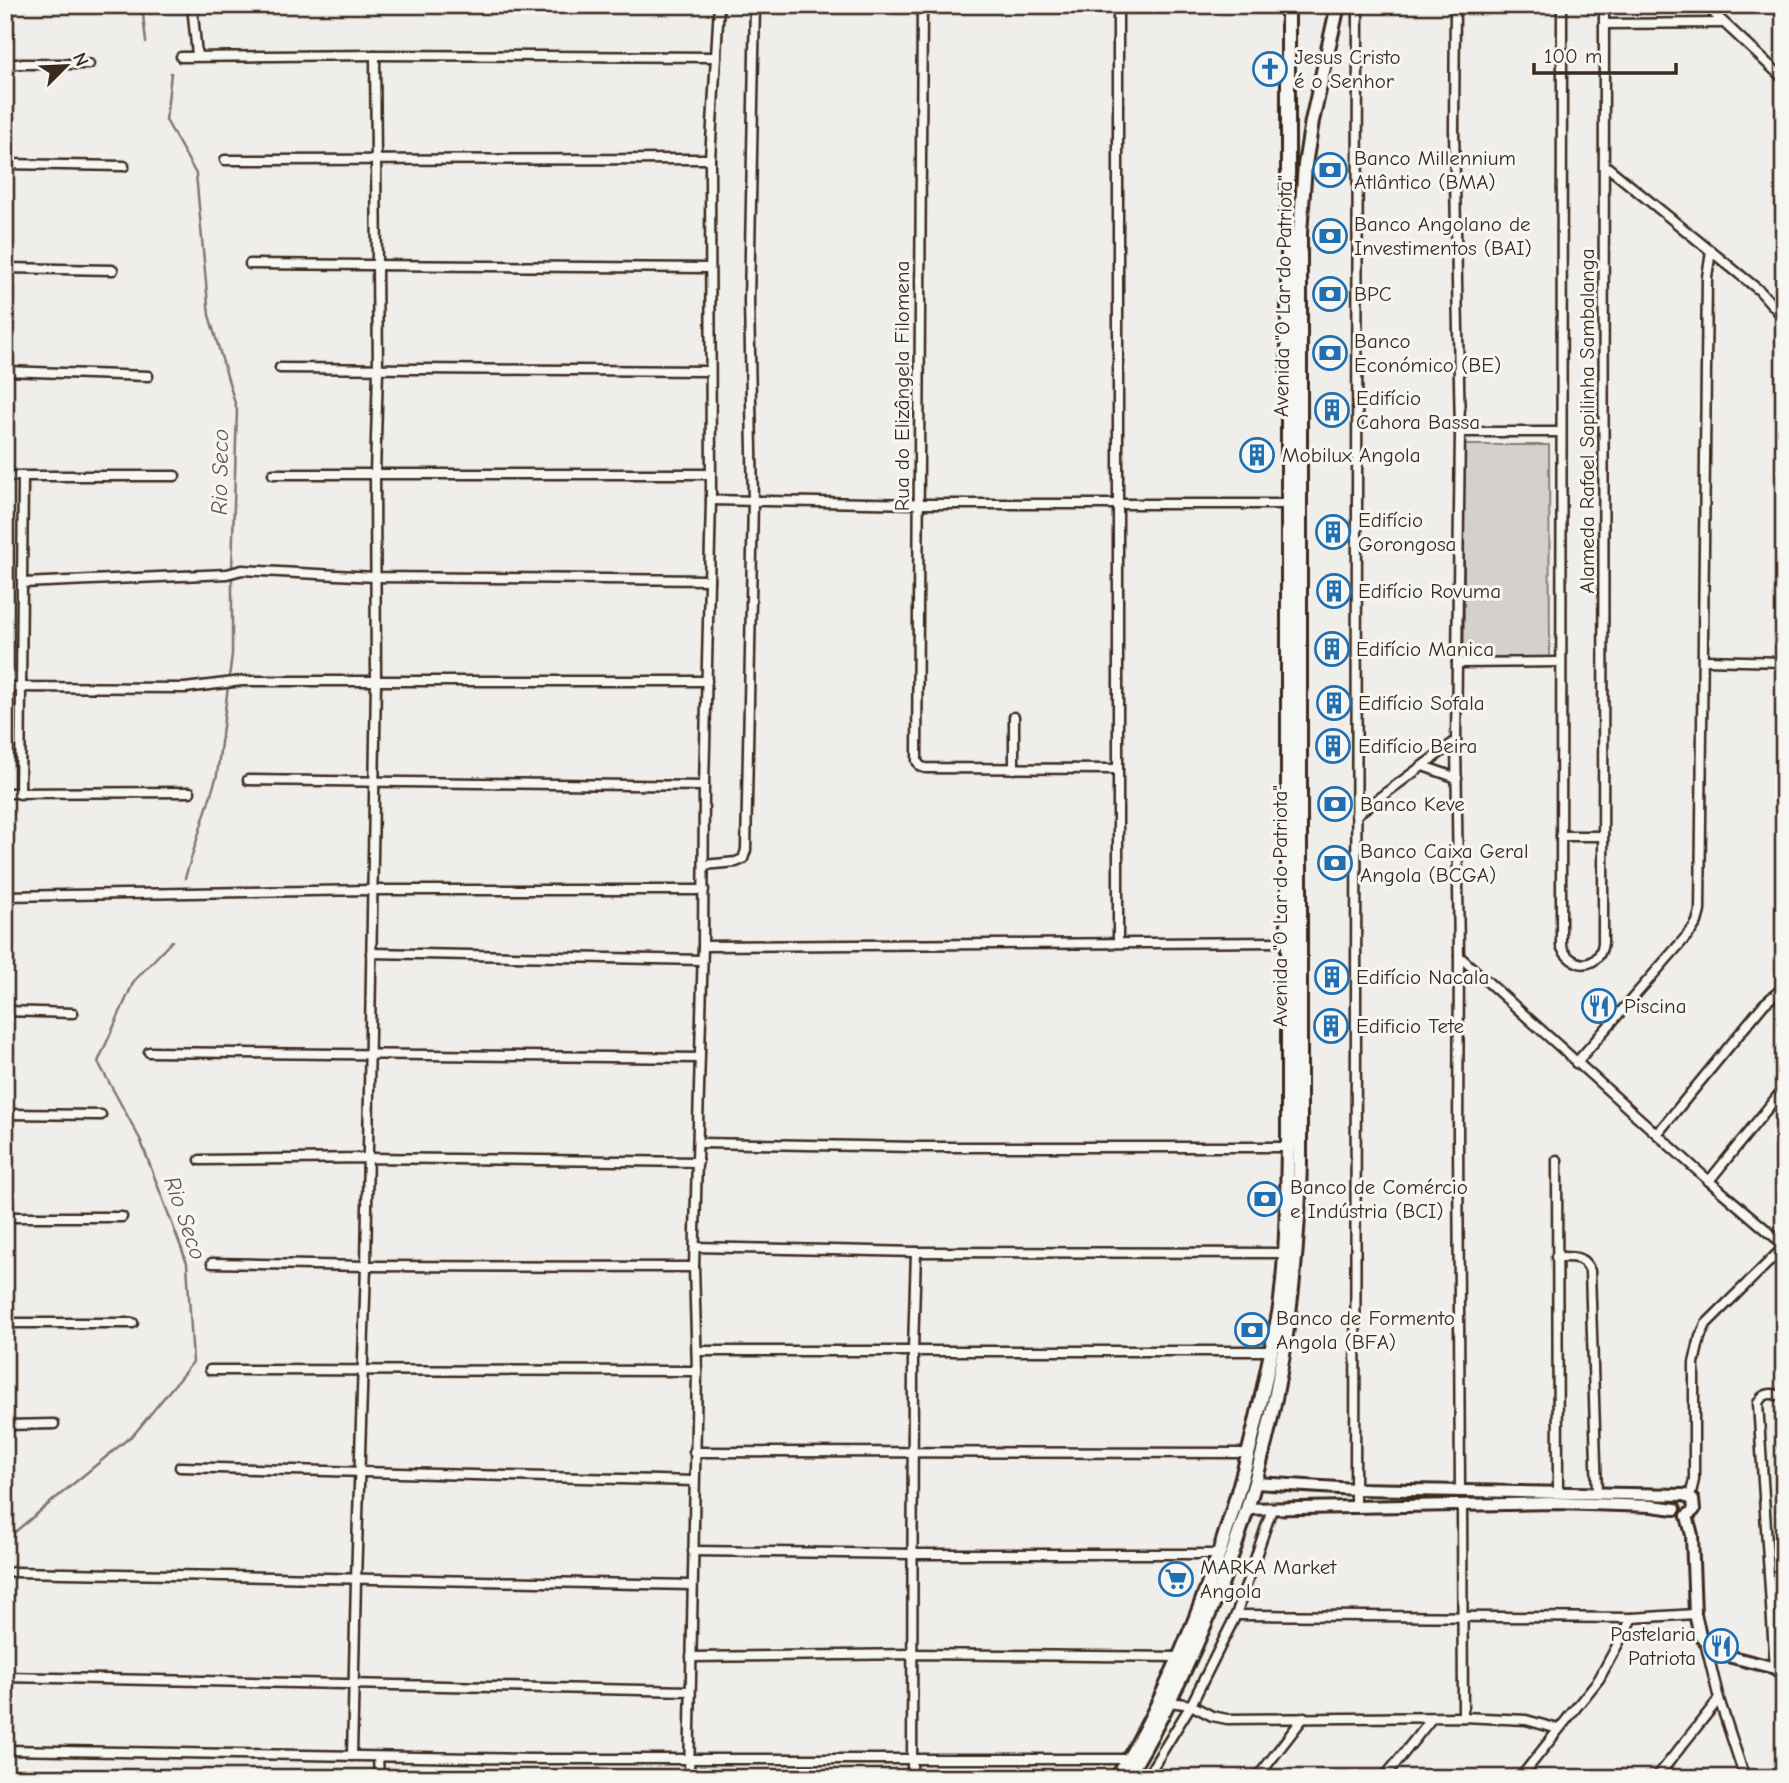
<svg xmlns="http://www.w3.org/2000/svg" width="1789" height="1783" viewBox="0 0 1789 1783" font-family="'Comic Neue',sans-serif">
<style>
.green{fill:#d4d1cc;stroke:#887e75;stroke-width:2}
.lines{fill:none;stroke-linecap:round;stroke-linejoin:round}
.stream{stroke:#81766d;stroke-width:2.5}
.minor-casing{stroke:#3b2a1e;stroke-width:13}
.tertiary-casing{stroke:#3b2a1e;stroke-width:16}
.secondary-casing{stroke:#3b2a1e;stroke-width:18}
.minor{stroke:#f6f6f2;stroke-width:8}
.tertiary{stroke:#f6f6f2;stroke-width:10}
.secondary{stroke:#f6f6f2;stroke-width:12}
.labels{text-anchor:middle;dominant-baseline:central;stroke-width:6;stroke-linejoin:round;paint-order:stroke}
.poi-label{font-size:21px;fill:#3b2a1e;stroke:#f6f6f2;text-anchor:start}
.street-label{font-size:21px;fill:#3b2a1e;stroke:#f6f6f2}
.water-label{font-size:23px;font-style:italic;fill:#64564c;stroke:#f6f6f2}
</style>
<rect width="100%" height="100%" fill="#efeeea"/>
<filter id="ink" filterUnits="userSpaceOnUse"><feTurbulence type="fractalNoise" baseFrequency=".0143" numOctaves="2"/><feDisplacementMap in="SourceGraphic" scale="14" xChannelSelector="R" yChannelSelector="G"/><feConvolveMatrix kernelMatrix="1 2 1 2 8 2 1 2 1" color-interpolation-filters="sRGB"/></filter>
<g filter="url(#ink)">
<path class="green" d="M1464,445H1549L1550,657H1464Z"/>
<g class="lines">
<g class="stream">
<path d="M142,5L146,42"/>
<path d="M171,73L166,120L196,174L209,315L237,410L232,569"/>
<path d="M185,878L217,775L232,654V576"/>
<path d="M5,1543L16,1531L135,1433L193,1362L187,1263L140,1139L98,1062L134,981L172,941"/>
</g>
<g class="minor-casing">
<g id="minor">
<path d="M192,5L197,55"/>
<path d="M922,5L917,761L920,766L925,768L1117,769"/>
<path d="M1118,5V943"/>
<path d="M1455,5L1454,129L1460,432L1456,741L1459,956L1458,1135L1460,1491"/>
<path d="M1562,5L1561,946C1571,969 1599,971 1603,943L1604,5"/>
<path d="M1705,5L1784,79"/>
<path d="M1604,24L1722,23"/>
<path d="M181,57L375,55L716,57"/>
<path d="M5,64H89"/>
<path d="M225,160L710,159"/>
<path d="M5,164L124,166"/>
<path d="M1605,165L1760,291L1784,318"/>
<path d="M250,264L708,268"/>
<path d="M5,268L113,270"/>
<path d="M280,368L709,371"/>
<path d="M5,371L148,376"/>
<path d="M1460,432H1561"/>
<path d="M273,474H710"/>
<path d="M5,476H175"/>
<path d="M711,500L919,504H1289"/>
<path d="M23,583L227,574L242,570L375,577L709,580"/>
<path d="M1704,660L1784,662"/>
<path d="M1457,663L1561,662"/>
<path d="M5,687L185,688L242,681H707"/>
<path d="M1423,766L1457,778"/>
<path d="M1014,769V717"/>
<path d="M248,780L704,786"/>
<path d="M5,793L190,792"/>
<path d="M20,794L23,476"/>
<path d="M1356,815L1456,741"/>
<path d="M1561,836H1603"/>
<path d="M704,865L736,862L743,859L746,850L753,501L749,301L755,5"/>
<path d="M5,896L372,890H704"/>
<path d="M703,946L1288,942"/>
<path d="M371,953L702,960"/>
<path d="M1459,956L1709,1181L1784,1245"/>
<path d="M5,1011L73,1013"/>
<path d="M149,1052L699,1058"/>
<path d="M1576,1063L1692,930L1697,922L1700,911L1707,277L1711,251"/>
<path d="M5,1114L101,1115"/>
<path d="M1657,1134L1764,1004L1784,987"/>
<path d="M699,1143L916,1147H1288"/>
<path d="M200,1160L367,1158L698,1162"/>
<path d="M1557,1160L1558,1493"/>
<path d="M1709,1181L1784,1088"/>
<path d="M5,1217H122"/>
<path d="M695,1247L916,1252L1285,1253"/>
<path d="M1556,1257C1571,1257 1584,1255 1590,1271L1597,1494"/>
<path d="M212,1263L366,1266L694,1267"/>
<path d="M5,1323H133"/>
<path d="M697,1351H1271"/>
<path d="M210,1370L697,1371"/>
<path d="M5,1425L54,1424"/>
<path d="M694,1452L1250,1453"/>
<path d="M180,1467L694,1481"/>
<path d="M1690,1497L1694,1480V1363L1700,1337L1706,1324L1784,1247"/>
<path d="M1462,1506L1463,1717"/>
<path d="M1355,1508L1358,5"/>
<path d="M1272,1509L1236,1615L1191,1705L1212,1716L1227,1719L1463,1717L1526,1720L1558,1729"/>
<path d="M693,1551L913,1554H1219"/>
<path d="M13,1572L692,1585"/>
<path d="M1236,1615L1632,1618L1695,1614"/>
<path d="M1705,1642L1719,1699L1745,1778"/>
<path d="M691,1657L912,1654L1179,1657"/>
<path d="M1775,1668L1758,1403C1763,1392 1774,1392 1784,1398"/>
<path d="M5,1677L690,1691"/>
<path d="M5,1750L531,1759H1129"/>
<path d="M352,1756L356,1580L366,1266L376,681L375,474L378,370L375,55"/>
<path d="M378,1757L379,1778"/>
<path d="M689,1778L697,1371L694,1267L703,946L704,786L711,500L710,159L719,5"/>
<path d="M912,1778L913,1350L916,1252"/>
<path d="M1146,1778L1191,1705L1170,1702"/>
<path d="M1257,1778L1304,1717"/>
<path d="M1384,1778L1432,1718"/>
<path d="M1520,1778L1599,1679L1632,1618"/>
<path d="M1656,1778L1719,1699"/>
</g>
</g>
<g class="tertiary-casing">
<g id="tertiary">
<path d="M1256,1483L1355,1489L1685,1495L1693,1500L1694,1510L1687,1516"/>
<path d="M1247,1509L1556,1503L1652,1506L1675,1509"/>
<path d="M1687,1516L1692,1535L1695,1614L1700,1635L1705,1642L1720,1654L1775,1668L1784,1676"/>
</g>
</g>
<g class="secondary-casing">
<g id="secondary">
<path d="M1117,1778C1143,1738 1163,1694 1182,1651C1224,1554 1251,1455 1271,1352C1274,1335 1279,1318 1281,1300C1287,1250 1287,1198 1288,1147V5"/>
<path d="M1127,1778C1242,1583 1296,1388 1300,1161V233L1305,165L1312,121L1338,5"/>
</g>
</g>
<use href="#minor" class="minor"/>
<use href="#tertiary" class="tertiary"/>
<use href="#secondary" class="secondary"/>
</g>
</g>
<defs>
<g id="church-ring" transform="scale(1.75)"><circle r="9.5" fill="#f6f6f2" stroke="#1f6fb2" stroke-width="1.5"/><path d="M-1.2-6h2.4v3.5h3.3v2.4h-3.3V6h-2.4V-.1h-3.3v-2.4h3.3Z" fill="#1f6fb2"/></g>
<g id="bank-ring" transform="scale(1.75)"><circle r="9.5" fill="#f6f6f2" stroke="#1f6fb2" stroke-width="1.5"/><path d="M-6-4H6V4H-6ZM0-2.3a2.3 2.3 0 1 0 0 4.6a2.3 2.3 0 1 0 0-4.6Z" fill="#1f6fb2"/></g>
<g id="building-ring" transform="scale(1.75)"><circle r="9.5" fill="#f6f6f2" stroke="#1f6fb2" stroke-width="1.5"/><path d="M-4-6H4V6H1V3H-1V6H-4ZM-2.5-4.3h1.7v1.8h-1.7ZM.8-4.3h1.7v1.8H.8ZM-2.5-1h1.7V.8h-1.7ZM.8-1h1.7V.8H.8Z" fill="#1f6fb2"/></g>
<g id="restaurant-ring" transform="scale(1.75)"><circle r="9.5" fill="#f6f6f2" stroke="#1f6fb2" stroke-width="1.5"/><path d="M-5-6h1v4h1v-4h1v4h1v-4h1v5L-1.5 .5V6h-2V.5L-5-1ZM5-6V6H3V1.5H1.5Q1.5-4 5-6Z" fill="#1f6fb2"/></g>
<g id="supermarket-ring" transform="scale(1.75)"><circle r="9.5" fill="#f6f6f2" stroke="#1f6fb2" stroke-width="1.5"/><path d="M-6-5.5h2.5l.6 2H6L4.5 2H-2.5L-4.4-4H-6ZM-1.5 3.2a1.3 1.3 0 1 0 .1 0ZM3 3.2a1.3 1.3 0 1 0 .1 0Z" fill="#1f6fb2"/></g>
</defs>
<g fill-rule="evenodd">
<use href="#church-ring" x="1270" y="69"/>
<use href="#bank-ring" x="1330" y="170"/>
<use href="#bank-ring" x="1330" y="236"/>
<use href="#bank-ring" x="1330" y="294"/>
<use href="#bank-ring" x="1330" y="353"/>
<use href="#building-ring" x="1332" y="410"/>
<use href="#building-ring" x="1257" y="455"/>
<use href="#building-ring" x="1333" y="532"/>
<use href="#building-ring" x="1334" y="591"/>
<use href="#building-ring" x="1332" y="649"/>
<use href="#building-ring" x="1334" y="703"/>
<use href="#building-ring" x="1333" y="746"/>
<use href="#bank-ring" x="1335" y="804"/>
<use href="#bank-ring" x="1335" y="863"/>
<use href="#building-ring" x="1332" y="977"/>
<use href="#restaurant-ring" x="1599" y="1006"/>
<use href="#building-ring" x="1331" y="1026"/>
<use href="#bank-ring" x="1265" y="1199"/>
<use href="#bank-ring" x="1252" y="1330"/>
<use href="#supermarket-ring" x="1176" y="1579"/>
<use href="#restaurant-ring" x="1721" y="1646"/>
</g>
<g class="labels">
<g class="poi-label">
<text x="1294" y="57">Jesus Cristo<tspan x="1294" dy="24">é o Senhor</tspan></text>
<text x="1354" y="158">Banco Millennium<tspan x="1354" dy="24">Atlântico (BMA)</tspan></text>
<text x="1354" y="224">Banco Angolano de<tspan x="1354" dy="24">Investimentos (BAI)</tspan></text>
<text x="1354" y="294">BPC</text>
<text x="1354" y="341">Banco<tspan x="1354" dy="24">Económico (BE)</tspan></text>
<text x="1356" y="398">Edifício<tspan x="1356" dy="24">Cahora Bassa</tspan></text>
<text x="1282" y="455">Mobilux Angola</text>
<text x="1358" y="520">Edifício<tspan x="1358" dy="24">Gorongosa</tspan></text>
<text x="1358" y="591">Edifício Rovuma</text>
<text x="1356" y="649">Edifício Manica</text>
<text x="1358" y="703">Edifício Sofala</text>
<text x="1358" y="746">Edifício Beira</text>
<text x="1360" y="804">Banco Keve</text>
<text x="1360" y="851">Banco Caixa Geral<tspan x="1360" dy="24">Angola (BCGA)</tspan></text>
<text x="1356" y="977">Edifício Nacala</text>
<text x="1624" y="1006">Piscina</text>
<text x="1356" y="1026">Edificio Tete</text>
<text x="1290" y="1187">Banco de Comércio<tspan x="1290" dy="24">e Indústria (BCI)</tspan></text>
<text x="1276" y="1318">Banco de Formento<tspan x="1276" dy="24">Angola (BFA)</tspan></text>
<text x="1200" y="1567">MARKA Market<tspan x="1200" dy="24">Angola</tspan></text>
<text x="1696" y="1634" text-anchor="end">Pastelaria<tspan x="1696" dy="24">Patriota</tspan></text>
</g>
<g class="street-label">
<text transform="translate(1283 296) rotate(-89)">Avenida "O Lar do Patriota"</text>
<text transform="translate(902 386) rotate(-90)">Rua do Elizângela Filomena</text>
<text transform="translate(1587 421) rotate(-90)">Alameda Rafael Sapilinha Sambalanga</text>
<text transform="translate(1280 906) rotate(-90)">Avenida "O Lar do Patriota"</text>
</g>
<g class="water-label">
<text transform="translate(220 472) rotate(-89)">Rio Seco</text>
<text transform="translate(185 1218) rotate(71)">Rio Seco</text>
</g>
</g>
<rect width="1789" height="1783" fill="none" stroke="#f6f6f2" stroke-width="28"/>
<rect x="14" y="14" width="1761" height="1755" fill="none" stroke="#3b2a1e" stroke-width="2.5" filter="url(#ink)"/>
<g transform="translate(66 66) rotate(66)" stroke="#f6f6f2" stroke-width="5" paint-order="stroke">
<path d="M0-5L12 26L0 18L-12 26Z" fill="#3b2a1e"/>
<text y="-10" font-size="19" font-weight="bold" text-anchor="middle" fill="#3b2a1e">N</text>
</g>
<path d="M1534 63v10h142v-10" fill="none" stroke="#3b2a1e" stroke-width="3.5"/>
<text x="1544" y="63" font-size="21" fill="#3b2a1e" stroke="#f6f6f2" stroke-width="5" paint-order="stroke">100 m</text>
</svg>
